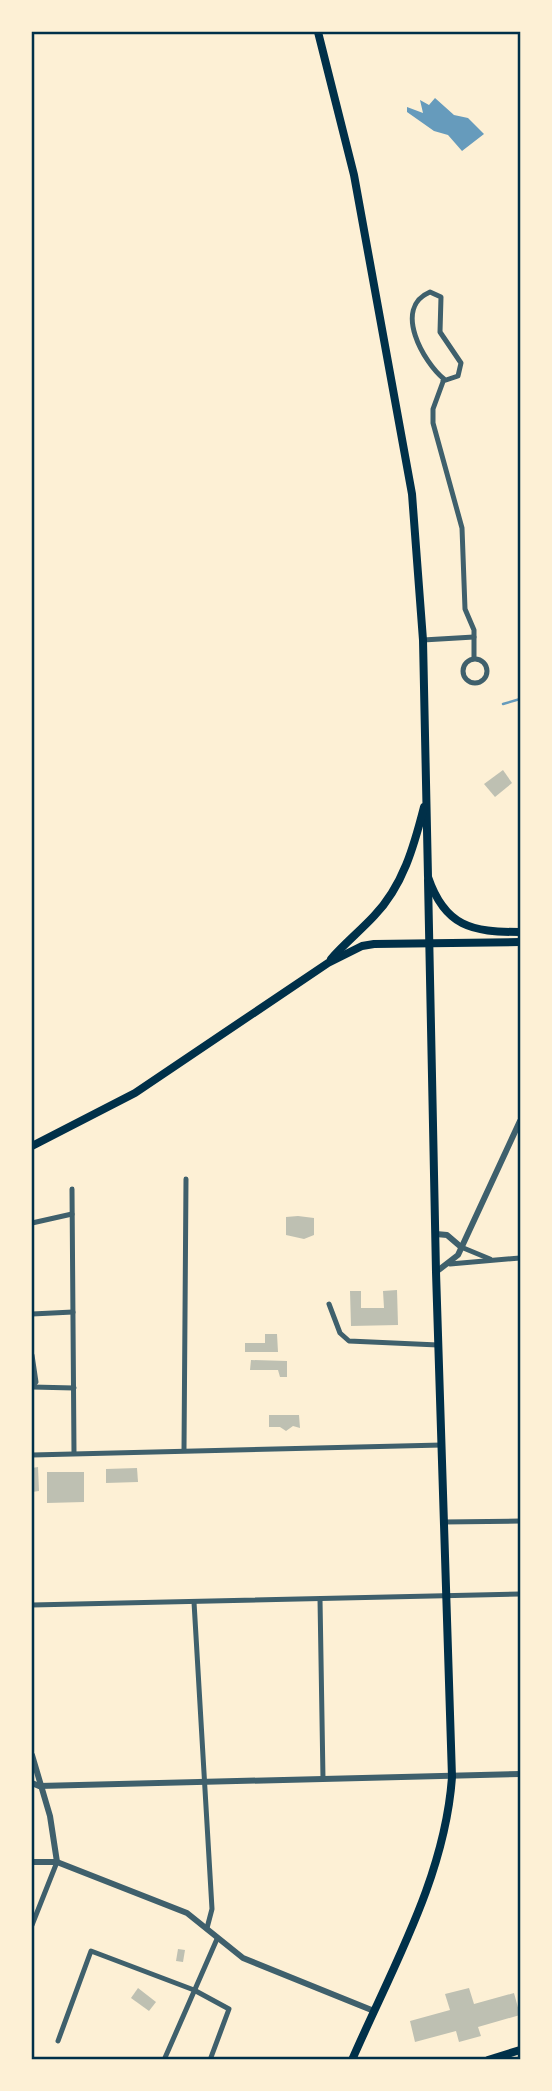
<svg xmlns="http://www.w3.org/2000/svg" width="552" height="2091" viewBox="0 0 552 2091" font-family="Rubik,sans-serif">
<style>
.water{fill:#669bbc}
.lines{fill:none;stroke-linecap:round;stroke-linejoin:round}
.stream{stroke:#669bbc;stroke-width:2.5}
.building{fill:#bec0b2}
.minor{stroke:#3f606c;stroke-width:5}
.tertiary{stroke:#3f606c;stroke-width:6}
.primary{stroke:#003049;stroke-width:8}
.trunk{stroke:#003049;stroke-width:8}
.neatline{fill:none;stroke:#003049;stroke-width:2.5}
</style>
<rect width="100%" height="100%" fill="#fdf0d5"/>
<path class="water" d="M435,98L454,115L468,118L484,134L462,151L448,135L434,131L407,112V107L423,113L420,100L429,105Z"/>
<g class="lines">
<path class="stream" d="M503,704L520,699"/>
</g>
<g class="building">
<path d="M503,770L512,783L495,797L484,784Z"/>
<path d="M298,1216L314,1218V1235L304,1239L286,1235V1217Z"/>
<path d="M397,1290L398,1325L351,1326L350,1291H361V1308H384L383,1291Z"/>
<path d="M265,1334H277L278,1352H245V1343H265Z"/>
<path d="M251,1360L287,1361V1377H280L278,1370H250Z"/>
<path d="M269,1415H299L300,1428L293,1426L286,1431L280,1427H269Z"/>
<path d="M38,1467L39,1491L32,1492V1468Z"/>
<path d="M137,1468L138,1482L106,1483V1469Z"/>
<path d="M47,1472H84V1502L47,1503Z"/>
<path d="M178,1949L185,1950L183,1962L176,1961Z"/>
<path d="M138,1988L156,2002L149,2011L131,1998Z"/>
<path d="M469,1988L474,2004L514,1993L520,2015L478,2027L481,2036L459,2042L456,2031L415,2042L410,2021L450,2010L445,1994Z"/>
</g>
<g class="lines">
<g class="minor">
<path d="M443,381L458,376L461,363L440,332L441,297L430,292C392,308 424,363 444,379L433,409V423L462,528L465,609L474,630V658"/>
<path d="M423,640L474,637"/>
<circle cx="475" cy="671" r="12"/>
<path d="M72,1189L74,1452"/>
<path d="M32,1223L72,1214"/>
<path d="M461,1247L490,1259"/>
<path d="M450,1264L520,1258"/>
<path d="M329,1304L340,1333L349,1341L438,1345"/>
<path d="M32,1314L73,1312"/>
<path d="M32,1355L36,1382L32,1387"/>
<path d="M32,1387L74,1388"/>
<path d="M184,1450L186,1179"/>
<path d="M32,1455L442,1445"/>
<path d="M443,1522L520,1521"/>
<path d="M320,1599L323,1779"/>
<path d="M194,1602L212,1909L207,1928"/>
<path d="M32,1605L520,1594"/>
<path d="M32,1925L57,1862"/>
<path d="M58,2041L91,1951L194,1990L229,2009L210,2060"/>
<path d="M164,2060L217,1939"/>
</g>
<g class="tertiary">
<path d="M436,1234L447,1235L461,1247"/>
<path d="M436,1272L458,1255L520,1121"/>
<path d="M32,1755L50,1816L57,1862"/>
<path d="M32,1783L39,1786L520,1774"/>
<path d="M32,1862H57L187,1913L243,1958L374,2011"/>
</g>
<g class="primary">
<path d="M352,2060C392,1968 445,1877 452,1777L436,1272L428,880"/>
<path d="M488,2060L520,2050"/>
</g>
<g class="trunk">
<path d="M318,32L354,175L412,494L423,640L428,877C445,927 472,932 520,932"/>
<path d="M331,959C344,944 360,931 374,916C403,886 414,846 424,807"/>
<path d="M32,1146L135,1093L328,963L362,946L374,944L520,942"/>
</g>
</g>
<rect width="552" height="2091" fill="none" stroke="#fdf0d5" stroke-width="66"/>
<rect x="33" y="33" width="486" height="2025" class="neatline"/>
</svg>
